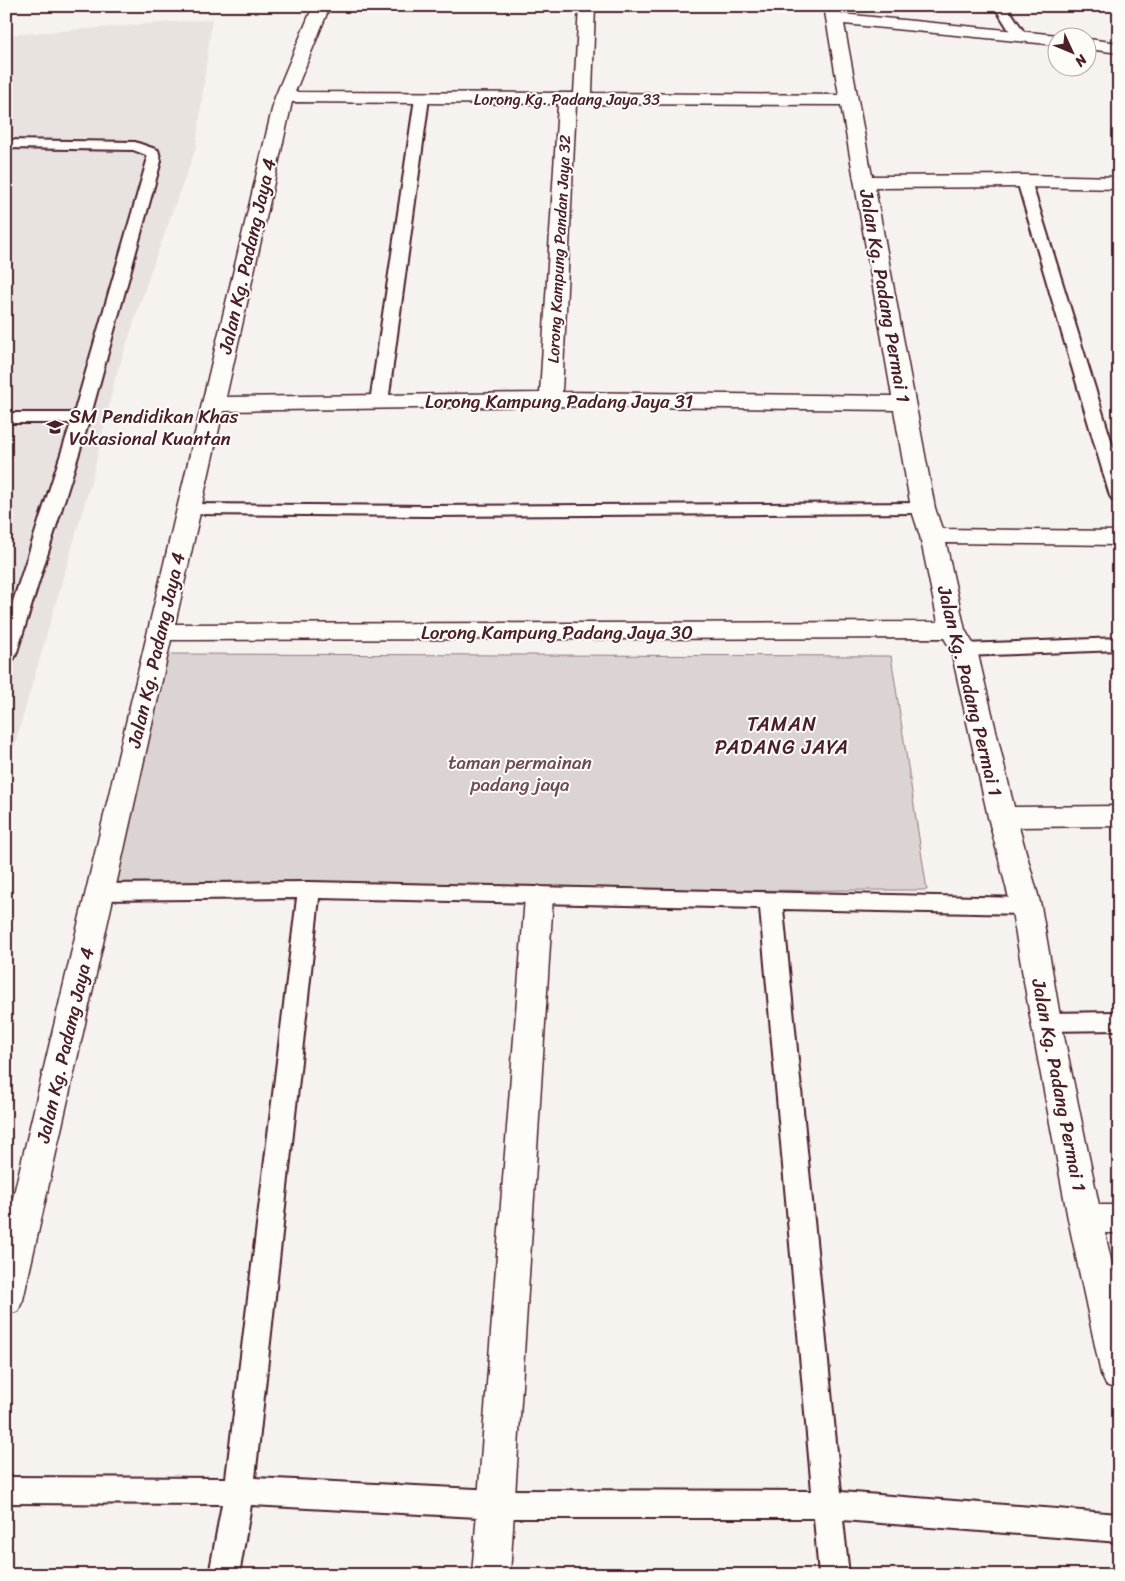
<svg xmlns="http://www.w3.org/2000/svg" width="1125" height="1581" viewBox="0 0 1125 1581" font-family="Sriracha,sans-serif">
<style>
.built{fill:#e9e3e0}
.green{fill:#dcd4d2;stroke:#937a7e}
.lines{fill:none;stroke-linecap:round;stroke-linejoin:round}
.service-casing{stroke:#4a1f2b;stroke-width:4}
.minor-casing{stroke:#4a1f2b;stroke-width:3}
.service{fill:#fdfcf7;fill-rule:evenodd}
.minor{fill:#fdfcf7;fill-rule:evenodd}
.labels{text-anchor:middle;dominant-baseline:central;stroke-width:4;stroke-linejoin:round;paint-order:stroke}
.far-street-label{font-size:16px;fill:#4a1f2b;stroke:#fdfcf7}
.street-label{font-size:19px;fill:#4a1f2b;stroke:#fdfcf7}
.poi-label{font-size:19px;fill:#4a1f2b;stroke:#fdfcf7;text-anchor:start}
.park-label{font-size:19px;fill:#6e4c55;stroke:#fdfcf7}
.neighbourhood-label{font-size:20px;letter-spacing:1px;fill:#4a1f2b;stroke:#fdfcf7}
</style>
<rect width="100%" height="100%" fill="#f6f3ef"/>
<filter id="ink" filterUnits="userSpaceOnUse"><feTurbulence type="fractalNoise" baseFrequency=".02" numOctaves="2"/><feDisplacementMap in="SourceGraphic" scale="10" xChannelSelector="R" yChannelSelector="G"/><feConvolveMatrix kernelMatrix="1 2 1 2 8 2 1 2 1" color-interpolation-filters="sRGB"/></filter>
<g filter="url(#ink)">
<path class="built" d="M212,19L196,148L152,268L115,379L93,475L6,775V35Z"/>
<path class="green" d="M159,654L891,656L927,890L100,892Z"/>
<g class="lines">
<g class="service-casing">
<g id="service">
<path d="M994,6H1007L1026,35L1024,38H1014Z"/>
<path d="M422,94L429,98L388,402L385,406L379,407L373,406L370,402L415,98Z"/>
<path d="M6,140L135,142L158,150L161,161L90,418L16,655L13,660L6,661V623L71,423H6V413H74L147,161L146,155L133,150L6,148Z"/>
<path d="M1024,177L1029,178L1031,181L1119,466V501L1113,500L1110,496L1017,181L1019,178Z"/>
<path d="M923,503L929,504L932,508L929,512L923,513L428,516L189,514L183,513L180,509L183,505L189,504L428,506Z"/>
<path d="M1119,638V650L964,656L957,655L954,650L957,645L964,644Z"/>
<path d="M309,882L1026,898L1034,900L1037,906L1034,912L1026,914L783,909L841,1492L1119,1514V1542L843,1520L849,1575H819L814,1518H496L251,1505L239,1575H209L222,1504L6,1503V1477L226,1478L297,898L100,900L92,898L89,892L92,886L100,884ZM319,898L760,908L812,1491L496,1490L255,1478Z"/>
<path d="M1119,1012V1030L1046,1031L1038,1028L1034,1022L1038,1016L1046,1013Z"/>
</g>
</g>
<g class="minor-casing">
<g id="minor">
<path d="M313,6H330L295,92L574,93L579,6H595L592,93L839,95L824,6H840L842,14L1058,35L1065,38H1058V45L844,24L872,176L1024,175L1119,177V189L1024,187L875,188L935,508L942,529L1119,531V545L946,543L965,630L977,650L1014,807L1119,806V826L1019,827L1041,906L1061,1022L1099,1205H1119V1233H1105L1119,1295V1390L1106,1385L1101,1374L1068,1219L1031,1022L1011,906L988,817L951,650L944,638L171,640L23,1300L18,1311L6,1315V1227L275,97ZM292,102L558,104L540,393L226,397ZM576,104L841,105L892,396L562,392ZM551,406L894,410L911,508L920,536L938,622L175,624L223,411Z"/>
<path d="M1088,39L1119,43V53L1088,49Z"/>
<path d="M539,886L549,890L553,897L510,1575H472L525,897L529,890Z"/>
</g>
</g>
<use href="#service" class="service"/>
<use href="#minor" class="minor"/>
</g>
</g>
<defs>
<g id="school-bare" transform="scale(1.35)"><path d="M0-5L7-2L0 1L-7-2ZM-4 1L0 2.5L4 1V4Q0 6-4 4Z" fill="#4a1f2b" stroke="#fdfcf7" stroke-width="2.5" paint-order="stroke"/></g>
</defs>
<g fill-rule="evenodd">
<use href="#school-bare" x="55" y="427"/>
</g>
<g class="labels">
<g class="far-street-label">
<text x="567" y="99">Lorong Kg. Padang Jaya 33</text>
<text transform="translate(559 249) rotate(-87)">Lorong Kampung Pandan Jaya 32</text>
</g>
<g class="street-label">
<text transform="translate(247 256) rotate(-77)">Jalan Kg. Padang Jaya 4</text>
<text transform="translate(885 296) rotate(80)">Jalan Kg. Padang Permai 1</text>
<text x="559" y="401">Lorong Kampung Padang Jaya 31</text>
<text x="557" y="632">Lorong Kampung Padang Jaya 30</text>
<text transform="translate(156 650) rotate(-77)">Jalan Kg. Padang Jaya 4</text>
<text transform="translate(970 691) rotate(76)">Jalan Kg. Padang Permai 1</text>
<text transform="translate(65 1045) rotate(-77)">Jalan Kg. Padang Jaya 4</text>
<text transform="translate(1059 1085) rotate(79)">Jalan Kg. Padang Permai 1</text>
</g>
<g class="poi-label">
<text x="69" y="416">SM Pendidikan Khas<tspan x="69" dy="22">Vokasional Kuantan</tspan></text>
</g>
<g class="park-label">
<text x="520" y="762">taman permainan<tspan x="520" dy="22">padang jaya</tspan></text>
</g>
<g class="neighbourhood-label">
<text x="782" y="724">TAMAN<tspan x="782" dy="23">PADANG JAYA</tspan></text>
</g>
</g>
<rect width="1125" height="1581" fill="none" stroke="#fdfcf7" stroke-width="25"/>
<rect x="12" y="12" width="1100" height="1556" fill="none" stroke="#4a1f2b" stroke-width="2" filter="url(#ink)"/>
<g transform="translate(1072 52) rotate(134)"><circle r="24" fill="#fdfcf7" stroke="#b5a4a5"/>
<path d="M0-4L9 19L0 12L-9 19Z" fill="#4a1f2b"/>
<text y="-8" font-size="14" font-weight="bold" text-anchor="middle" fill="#4a1f2b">N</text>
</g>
</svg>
